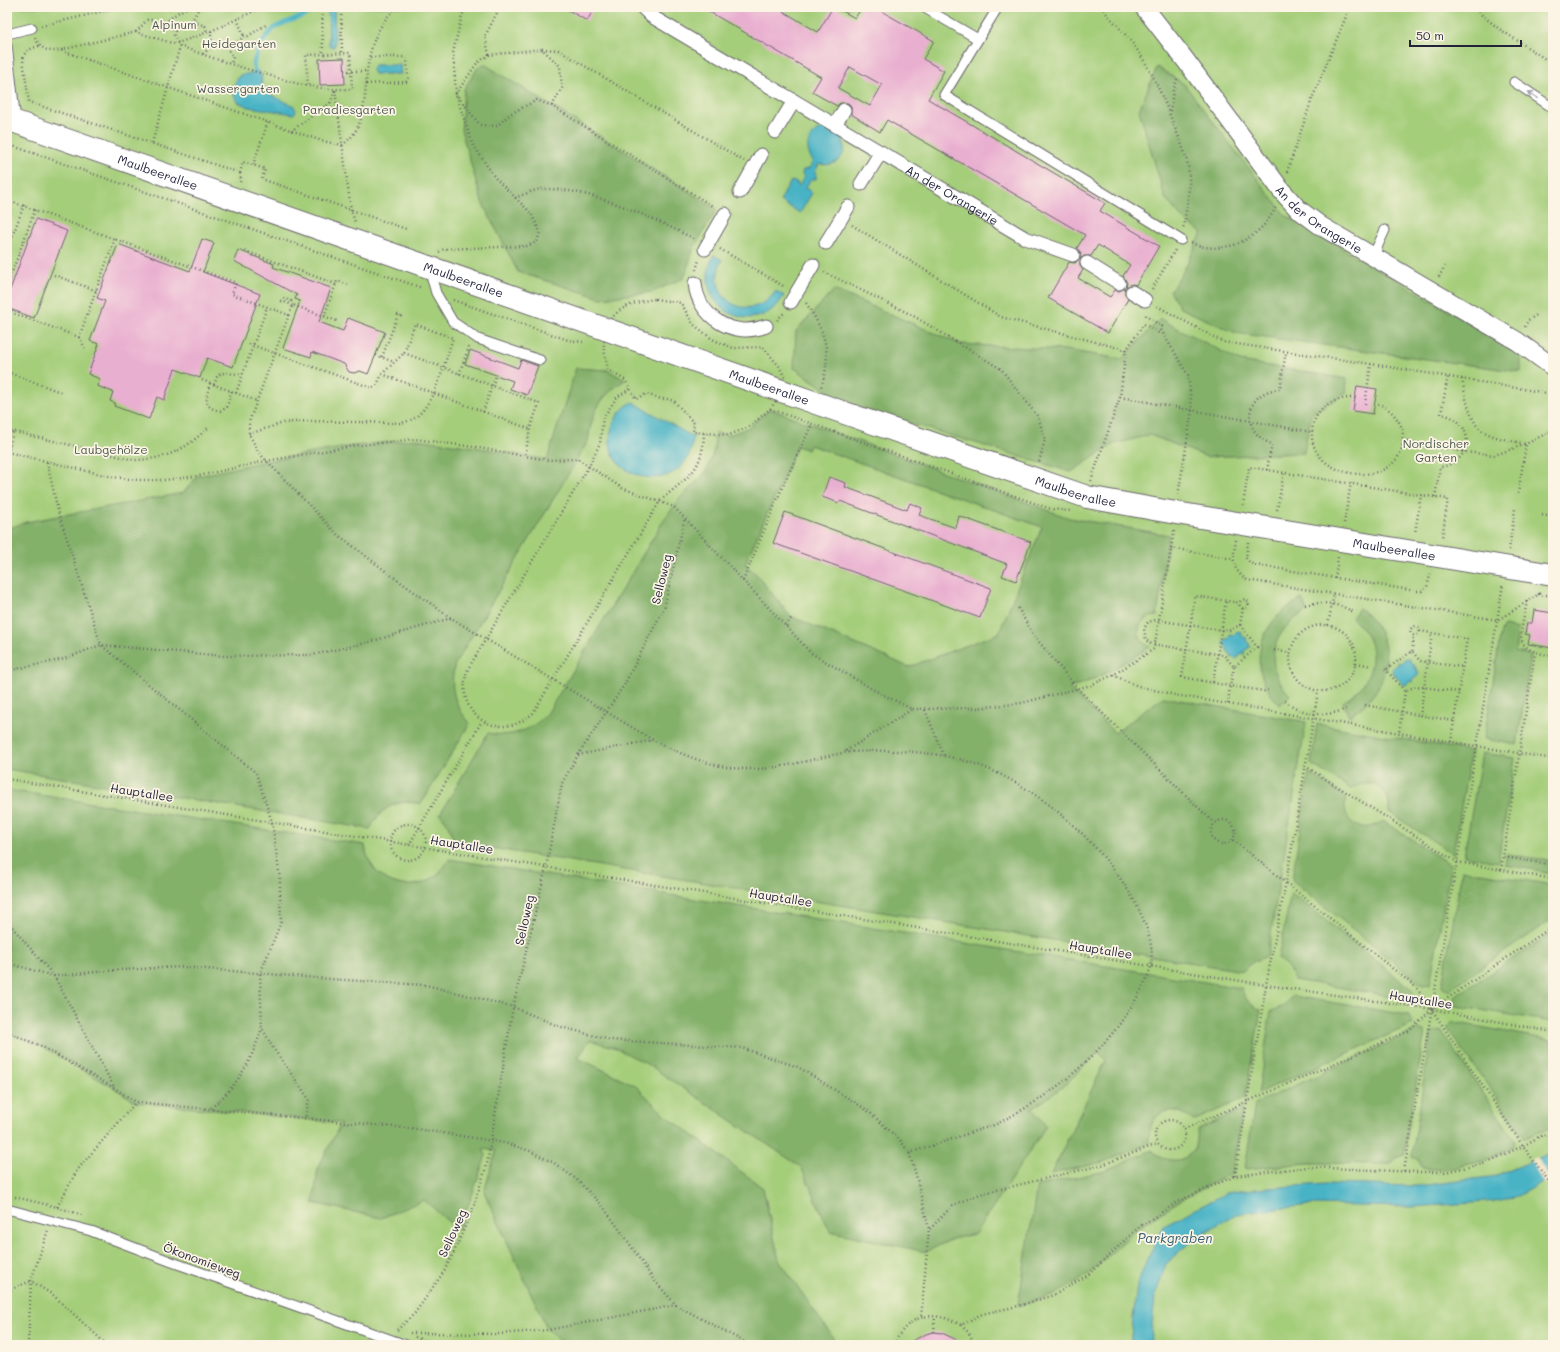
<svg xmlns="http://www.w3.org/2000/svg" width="1560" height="1352" viewBox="0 0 1560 1352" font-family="Mali,sans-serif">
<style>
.green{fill:#a5ce7a;stroke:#64785a}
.forest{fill:#84b16a;stroke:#536a52;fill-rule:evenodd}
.water{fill:#49b3c6;stroke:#366a80}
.pier{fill:#eee2c3}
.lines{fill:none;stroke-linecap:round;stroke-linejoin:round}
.stream{stroke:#49b3c6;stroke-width:4.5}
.building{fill:#e9afd0;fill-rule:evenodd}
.service-casing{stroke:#69656b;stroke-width:11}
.pedestrian-casing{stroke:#69656b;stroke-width:15}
.minor-casing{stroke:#69656b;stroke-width:20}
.tertiary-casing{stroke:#69656b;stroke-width:24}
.path{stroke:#69656b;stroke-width:2.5;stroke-dasharray:1 3;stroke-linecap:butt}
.service{stroke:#fff;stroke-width:9}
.pedestrian{stroke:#fff;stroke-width:13}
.minor{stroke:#fff;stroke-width:18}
.tertiary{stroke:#fff;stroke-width:22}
.oneway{stroke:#9c9ca7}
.labels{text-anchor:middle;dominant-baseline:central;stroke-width:3.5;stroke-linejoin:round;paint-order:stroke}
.park-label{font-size:12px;fill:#49564e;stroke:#fcf5e5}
.street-label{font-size:12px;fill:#22223b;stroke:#fcf5e5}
.water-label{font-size:13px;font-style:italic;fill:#325c73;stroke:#fcf5e5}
</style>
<rect width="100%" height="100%" fill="#fcf5e5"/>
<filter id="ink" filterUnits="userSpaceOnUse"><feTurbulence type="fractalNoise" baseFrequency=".025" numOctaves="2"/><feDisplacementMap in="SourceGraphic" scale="8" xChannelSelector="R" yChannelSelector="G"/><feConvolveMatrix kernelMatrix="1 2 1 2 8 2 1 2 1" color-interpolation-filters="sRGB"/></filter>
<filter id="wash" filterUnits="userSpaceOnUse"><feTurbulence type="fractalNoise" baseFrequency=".012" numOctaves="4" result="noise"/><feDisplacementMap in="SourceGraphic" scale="16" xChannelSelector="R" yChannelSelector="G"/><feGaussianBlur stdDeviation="0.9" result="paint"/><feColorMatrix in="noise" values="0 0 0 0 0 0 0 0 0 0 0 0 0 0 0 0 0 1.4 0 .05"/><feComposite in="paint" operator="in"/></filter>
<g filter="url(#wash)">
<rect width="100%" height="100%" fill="#eee2c3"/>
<rect class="green" x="7" y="7" width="1546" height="1338"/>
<g class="forest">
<path d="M484,64L717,209L694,247L684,278L652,292L601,298L518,272L482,202L461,130L464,89L479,66Z"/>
<path d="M1157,67L1184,84L1285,215L1521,353V372L1236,333L1180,308L1170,291L1183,272L1202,233L1182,218L1165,198L1139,110Z"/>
<path d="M834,290L960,344L1065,350L1122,359L1160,319L1240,361L1347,379L1346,393L1311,414L1304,453L1207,457L1150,435L1114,444L1071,472L847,404L794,368L796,331Z"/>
<path d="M576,368L608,370L625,380C600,396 592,412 588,441L455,664C449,687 454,706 470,723L421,804C397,798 381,807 370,829L7,769V529L26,522L183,493L198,476L266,461L353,446L415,439L474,447L547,460Z"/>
<path d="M770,409L1069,518L1169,535L1157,616C1137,616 1132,638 1150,647L1112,670L1089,681L1069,688L1115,733L1163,697L1306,722L1267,957C1256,959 1250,963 1243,971L454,842C451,831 448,822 440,814L488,733C511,738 531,731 547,714L665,518L681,497L702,477L709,465L714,450L715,433L729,435L749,427ZM810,445L1042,527L999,633L909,667L790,616L757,575L745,564L797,446L808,450Z"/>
<path d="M1302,599L1307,611C1272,629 1261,666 1290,695L1280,705C1276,700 1271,696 1268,690C1247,654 1266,616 1302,599Z"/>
<path d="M1359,608C1400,639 1392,691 1349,716L1343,702C1365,690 1380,663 1368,638C1364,630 1358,624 1352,618Z"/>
<path d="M1504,626L1518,629L1515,652L1531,655L1517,745L1484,739L1501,631Z"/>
<path d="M1317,724L1471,751L1453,854L1389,812C1391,788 1372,776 1351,789L1311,764Z"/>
<path d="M1482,753L1515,758L1498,862L1464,856Z"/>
<path d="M1309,773L1346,797C1340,823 1362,836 1383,821L1451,865L1430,984L1422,985L1292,880Z"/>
<path d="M7,790L365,845C370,891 429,900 449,859L1241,988C1245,999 1249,1004 1261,1010L1245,1098L1193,1121C1173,1100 1146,1113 1149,1143L1103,1162L1051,1174L1106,1060L1098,1052C1078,1073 1058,1093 1032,1108L1046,1126L975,1234L952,1239L926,1252L830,1231L801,1167L649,1065L616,1048L590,1040L578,1058L635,1085L663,1113L763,1188L779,1260L838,1345H565L548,1330L484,1192L496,1151L483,1149L486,1155L471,1198L458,1230L424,1200L381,1218L313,1203L318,1168L341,1123L136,1102L114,1088L41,1046L7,1032Z"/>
<path d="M1507,854L1553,861V873L1505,865Z"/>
<path d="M1462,870L1553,885V919L1448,990L1442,986Z"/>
<path d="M1291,893L1414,991L1409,999L1294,980C1291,970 1287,965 1278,959Z"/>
<path d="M1553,932V1022L1456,1006L1454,997Z"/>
<path d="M1292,996L1408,1015L1413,1024L1258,1093L1271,1011C1281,1008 1286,1004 1292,996Z"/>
<path d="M1453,1022L1550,1040L1553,1053V1129L1541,1131L1525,1138L1447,1028Z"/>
<path d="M1419,1029L1425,1032L1404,1154L1396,1158L1391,1164L1308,1163L1245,1169L1255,1104Z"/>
<path d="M1441,1031L1515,1140L1514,1146L1483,1161L1444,1170L1422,1168L1419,1160L1412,1156L1431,1033Z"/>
<path d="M1243,1109L1232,1173L1179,1201L1139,1227L1088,1275L1054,1295L1018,1306L1037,1186L1105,1171L1152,1150C1171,1170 1201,1159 1197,1130Z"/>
</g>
<g class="water">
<path d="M328,7H334L335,45L334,47L329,46Z"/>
<path d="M374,65H400L401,74H374L372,70Z"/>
<path d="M255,71H258L261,75L262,86L271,95L294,106L296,111L294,114L249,107L238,102L231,91L235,83L240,75L254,73Z"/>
<path d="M821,129C853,125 852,171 819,164L815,172L816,175V179L810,180L805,189L807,190L808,189L811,191L810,192L812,193L800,213L780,201L791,181L798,183L797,185L799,186L804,177L802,174L803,170L809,169L813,161C804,149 807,135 821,129Z"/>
<path d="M714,255L722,260C703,298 750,327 776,291L784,296C755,344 687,305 714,255Z"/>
<path d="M633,402L693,437C689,502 595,482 612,427C616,416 622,407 633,402Z"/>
<path d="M1237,631L1241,632L1243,637L1247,638L1246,641L1249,643L1250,647L1244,651V655L1241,654L1239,657L1236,659L1231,657L1230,652H1227V649L1223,643L1226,639L1229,638L1230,634L1234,635Z"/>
<path d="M1408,658L1410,659L1412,664L1415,665L1414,667L1417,669L1419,673L1417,677L1413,679L1412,682L1409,681L1406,685H1402L1399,679L1396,678V675L1393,673C1391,668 1394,666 1398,665V662L1402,663L1404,659Z"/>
<path d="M1553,1153V1176L1514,1198L1487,1202L1411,1207L1309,1205L1236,1214L1197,1237L1166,1264L1155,1297L1150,1345H1130L1137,1285L1147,1259L1164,1226L1226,1193L1254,1189L1325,1184L1419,1186L1497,1176L1547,1154Z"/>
</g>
<path class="pier" d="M1536,1157L1551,1179L1545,1183L1529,1160Z"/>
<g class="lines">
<path class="stream" d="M255,71L253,65C257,51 264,36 276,27C284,22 297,19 306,15"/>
</g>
<g id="blocks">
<g class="building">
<path d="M563,7H595L587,21Z"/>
<path d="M701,7H776L818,32L833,7H835L855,18L862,7H874L934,41L923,59L944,71L928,99L1105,203L1100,211L1159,246L1136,285L1132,284L1126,287L1127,283L1123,276L1130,265L1098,245L1091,256H1084L1080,259V266L1083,270L1078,278L1110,297L1115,290L1119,291L1125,288V295L1128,299L1108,333L1048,298L1069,262L1075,263L1080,258L1081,253L1077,248L1085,235L887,120L880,132L851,114V106L848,103H840L837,106L812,92L821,77ZM850,67L882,85L870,106L838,88Z"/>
<path d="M344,58L345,84L320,85L319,59Z"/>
<path d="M36,219L67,231L34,318L7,308V298Z"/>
<path d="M202,239L214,243L203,272L260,294L233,367L207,358L200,378L175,369L164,400L157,397L149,419L114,406L115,403L110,401L113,392L97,386L100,379L88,374L99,344L90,341L105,301L97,298L118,244L190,271Z"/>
<path d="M238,250L274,264L273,267L331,288L319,322L343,331L348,318L385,332L368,374L360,371L354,373L349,372L344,364L312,352L311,357L283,348L300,301L295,299L297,295L234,261Z"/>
<path d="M470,350L518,368L521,360L538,366L527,395L510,389L513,381L465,364Z"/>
<path d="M1357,386L1377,389L1373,414L1353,411Z"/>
<path d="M829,477L846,483L845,487L907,510L910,503L922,508L919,515L956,528L959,516L1031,542L1016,581L1002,576L1007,564L840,501L839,503L822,497Z"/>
<path d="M785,512L991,588L980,618L773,543Z"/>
<path d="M1534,610L1553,613V648L1528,644L1530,635L1525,634L1527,623H1532Z"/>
<path d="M934,1332L942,1333L968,1345H904L926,1334Z"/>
</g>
</g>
</g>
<g filter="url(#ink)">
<use href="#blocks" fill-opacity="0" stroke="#69656b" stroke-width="1"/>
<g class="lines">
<g class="service-casing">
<g id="service">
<path d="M923,7L978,39"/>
<path d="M998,7L944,95L1181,240"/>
<path d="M7,34L32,28"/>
<path d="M7,45L16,121"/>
<path d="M1514,82L1553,108"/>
<path d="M1373,256L1385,230"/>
<path d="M429,268L436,293L453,322L478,339L540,360"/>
<path d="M7,1209L91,1231L172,1262L406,1345"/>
</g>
</g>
<g class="pedestrian-casing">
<g id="pedestrian">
<path id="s1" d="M642,7L651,16L1025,238L1073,255"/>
<path d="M835,125L844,110"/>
<path d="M775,132L794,101"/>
<path d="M861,184L881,152"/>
<path d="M740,192L761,155"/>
<path d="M826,243L848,207"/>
<path d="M705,249L725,214"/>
<path d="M1087,263L1119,283"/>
<path d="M695,283C698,318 734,339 766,326"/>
<path d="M1132,292L1145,300"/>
<path d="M791,302L813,265"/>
</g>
</g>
<g class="minor-casing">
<g id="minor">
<path id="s2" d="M1144,7L1186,61L1281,190L1298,209L1321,226L1517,341L1553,367"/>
</g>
</g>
<g class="tertiary-casing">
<g id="tertiary">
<path id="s3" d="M7,119L816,403L1087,497L1176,513L1553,575"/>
</g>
</g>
<g class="path">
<path d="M198,7L199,8L193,19L197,23L205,26L207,32"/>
<path d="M322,7L323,53"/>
<path d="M341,7L342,53"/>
<path d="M1101,7C1110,18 1120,28 1129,39C1150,65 1163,97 1175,128C1181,143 1188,158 1189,174C1190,193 1186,211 1183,229"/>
<path d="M1472,7L1498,28L1553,64"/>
<path d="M199,8L206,7"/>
<path d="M237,19L244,36"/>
<path d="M165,24L175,31L174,35L180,46C209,57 238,67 268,75C297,84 321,91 352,89L350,53L306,55L308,87"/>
<path d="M41,26L121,7"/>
<path d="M211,31V37L213,45C226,48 235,46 244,36H248L266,25"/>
<path d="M136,32L147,20H152L165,24C169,18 182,9 189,7"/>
<path d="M35,38C41,49 48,53 60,50L322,141L342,145C370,127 363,87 369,59C372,40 382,21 396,7"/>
<path d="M39,46C30,49 24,50 23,60L29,102L240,173L243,162L265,169L262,179L406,229"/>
<path d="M227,47L233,57L231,64"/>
<path d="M542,49L558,50L744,161"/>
<path d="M61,50L136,32L175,44L211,31L263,7"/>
<path d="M203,54L213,45"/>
<path d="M489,55L485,36L500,7"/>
<path d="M344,71H367"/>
<path d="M366,84L406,82L408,78L407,59L404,57H369"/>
<path d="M335,90L351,210L355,222"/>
<path d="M552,106L562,88L560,66L542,49L489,55L477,63L456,94L480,125L497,126L510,114L537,100L552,106L714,207"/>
<path d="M1170,111L1173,91L1178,77"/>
<path d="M291,131L330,103L335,91"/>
<path d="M152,143L180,46"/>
<path d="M7,144L422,288"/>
<path d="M253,165L268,122"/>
<path d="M1287,172L1312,99L1350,7"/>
<path d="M240,182L241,179L240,173"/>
<path d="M515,198C523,195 533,190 541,189C591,187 651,218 695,239"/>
<path d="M7,200L236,283L232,294L289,315L293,305L337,321"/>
<path d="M7,219L12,235"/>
<path d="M852,225L1001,317L1126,350"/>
<path d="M1191,243C1226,257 1260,239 1276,207"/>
<path d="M720,249L785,287"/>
<path d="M7,251L24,205"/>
<path d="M245,251L336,284"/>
<path d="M439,252L444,249L527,246L537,242L540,232L531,213L495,178L472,143L456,94L453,53L462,15L467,7"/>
<path d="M696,270L699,260"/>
<path d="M824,272L912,315L1001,369L1038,417L1045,440L1039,462"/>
<path d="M54,275L100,292"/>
<path d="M1439,277L1445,266"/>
<path d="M7,286L35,210"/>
<path d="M1152,289L1175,250"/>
<path d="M655,299L681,303L693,324L712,339L733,348L763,347L779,366L785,378L783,392L770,409L749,427L729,435L693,432L694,423L674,401L668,399H661L646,394L636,399L625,380L608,370C607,361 603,351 604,343C606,311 627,303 655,299Z"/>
<path d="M453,300L568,340L583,342"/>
<path d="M281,301L283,298L291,301L293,298"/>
<path d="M281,301L293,305"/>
<path d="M806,303C825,332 833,353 821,387"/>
<path d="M1157,306L1223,342L1371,364L1553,394"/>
<path d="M7,311L79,337L115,239"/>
<path d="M289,315L249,422V434L259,453L337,534L392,576L451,618L653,740C683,755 712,768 746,769C780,770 810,759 843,753C852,751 862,752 871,751C907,750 947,753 981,766C1030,785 1074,821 1107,861C1128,887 1157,931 1151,966C1148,978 1141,990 1135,1001C1104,1053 1055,1094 1002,1121C994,1126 984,1128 975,1131C953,1139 931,1146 909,1153"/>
<path d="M324,316L337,281L349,285"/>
<path d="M777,320L785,312"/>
<path d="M1525,327L1528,320L1537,315"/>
<path d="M1161,330L1188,375L1192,410L1178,496"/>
<path d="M79,337L85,348"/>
<path d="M249,344L372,388L377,385L382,374L404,353L415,324L453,338C445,361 436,401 416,417C412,420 407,421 402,423L308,421L283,423L249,434"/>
<path d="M404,353L539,403L530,429L525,456"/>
<path d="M376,355L394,362"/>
<path d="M382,357L398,315L401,316L402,314"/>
<path d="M7,372L63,393"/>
<path d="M382,374L530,429"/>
<path d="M459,374L469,347"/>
<path d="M1462,379C1465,395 1468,412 1477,426C1485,437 1513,441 1526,444L1518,494"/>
<path d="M202,380L257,401"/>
<path d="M210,383C206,398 202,408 221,411L227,407L231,391"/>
<path d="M214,385L217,377L221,373L243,374"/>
<path d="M630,389L617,397L603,418L600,443L589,466L468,669C451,714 499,745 533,713L660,501C686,477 703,473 704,433"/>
<path d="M236,393L267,307"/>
<path d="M1120,397L1311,432"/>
<path d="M1355,398C1337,397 1318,405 1313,425C1301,478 1392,492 1402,447C1403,440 1404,433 1401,426C1396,415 1387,406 1375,403"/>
<path d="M1365,404L1371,364"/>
<path d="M770,409L1051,509L1070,511"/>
<path d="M483,412L496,375"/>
<path d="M7,430L134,460C169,459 184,450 209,427"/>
<path d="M1403,440L1464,452L1495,455L1526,444L1553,430"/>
<path d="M7,452L113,477L138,480H164L198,476L266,461L353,446L415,439L474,447L547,460L578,459L622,488L674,507L811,653L874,690L912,709L977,708L1022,703L1091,685L1113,675L1154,649L1174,531"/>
<path d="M8,453L13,432"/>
<path d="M47,462L58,511L101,645L256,773L272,822L280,879V893L281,922L260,974L262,1028L273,1048L309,1099L305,1119"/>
<path d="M1267,470L1272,444C1239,432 1244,391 1280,389L1286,351"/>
<path d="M1091,481L1120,397L1126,350L1144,324L1159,333L1162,326L1146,316V314"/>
<path d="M1421,495L1448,499L1442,538"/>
<path d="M1435,497L1440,467C1475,462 1476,420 1441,414L1448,376"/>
<path d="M1243,505L1249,467L1421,495L1415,533"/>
<path d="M1277,510L1284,472"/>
<path d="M1542,515L1553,517"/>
<path d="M1344,523L1351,483"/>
<path d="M1236,540C1233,558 1230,568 1247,580L1498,620L1542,592"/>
<path d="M1248,542L1246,558L1250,563L1256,565L1416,591H1422L1427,587L1431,572"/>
<path d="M1171,548L1233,559"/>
<path d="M1509,550L1515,509"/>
<path d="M1335,578L1338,557"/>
<path d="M743,581L782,488L812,424"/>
<path d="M1538,594L1553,596"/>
<circle cx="1244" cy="604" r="4.5"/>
<path d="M1527,601C1521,637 1510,649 1553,656"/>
<path d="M1305,605C1323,601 1339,603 1355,613"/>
<path d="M1018,608L1034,636L1078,689L1214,823"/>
<circle cx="1323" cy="658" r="33"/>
<path d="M1240,625L1243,608"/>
<path d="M1328,625L1334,594"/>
<path d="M786,626L792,617"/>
<circle cx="1415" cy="631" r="4.5"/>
<path d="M1257,647L1234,667L1224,655L1151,644L1146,640L1144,629L1148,622L1156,620L1228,631L1240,625L1257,647L1261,648"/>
<path d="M1274,650L1290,653"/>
<path d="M1412,651L1414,636"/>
<path d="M1356,663L1371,666"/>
<path d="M1234,667L1230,686L1182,677L1195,596L1240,603"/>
<path d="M1385,669L1405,691L1416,686L1459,692"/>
<path d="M1387,669L1412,651L1420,661L1463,667"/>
<path d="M7,671L64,659L101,645L224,656L312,655L366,643L451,618"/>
<path d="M1113,675L1138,686L1175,695L1553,759"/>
<path d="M1213,682L1226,601"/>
<path d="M1405,691L1402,712L1454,721L1467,639L1420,631"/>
<path d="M1285,701C1304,715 1324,718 1346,709"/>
<path d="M1228,704L1230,686L1264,691L1268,690"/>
<path d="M1365,705L1402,712L1399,733"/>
<path d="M925,710L944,756"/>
<path d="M1420,716L1432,634"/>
<path d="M1451,742L1454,721"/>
<path d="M846,751L911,710"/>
<path d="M578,755L653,740"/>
<path d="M1305,766L1457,862L1553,879"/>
<path d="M7,779L1266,985L1432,1009L1553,1032"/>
<circle cx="1223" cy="832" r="12"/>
<circle cx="408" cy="842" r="18"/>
<path d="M1233,840L1418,989L1523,1146L1553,1187"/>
<path d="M409,845L482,721"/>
<path d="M1504,857L1553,865"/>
<path d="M1501,870L1535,653"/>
<path d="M7,921L54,976L114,1087"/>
<path d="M7,963L54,976L118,970L182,967L330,979L426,985L513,1007L558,1026L610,1040L742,1048L798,1067L867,1110L901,1141L909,1153L915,1171L929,1229L921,1318"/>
<path d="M7,1032L41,1046L114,1088L136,1102L417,1129L505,1143L530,1151L554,1163L576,1179L601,1204L625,1237L653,1279L676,1305L750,1345"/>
<path d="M211,1108C238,1085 251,1062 262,1028"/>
<circle cx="1170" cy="1135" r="15"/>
<path d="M1184,1129L1409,1031L1432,1009L1553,926"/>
<path d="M1404,1171L1478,739L1503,584"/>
<path d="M1235,1176L1266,985L1286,882L1318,692"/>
<path d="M15,1197L57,1207L82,1215"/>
<path d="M57,1207L78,1169L136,1102"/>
<path d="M930,1229L953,1205L980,1194L1102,1165L1157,1144"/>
<path d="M7,1291L31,1281L53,1295L107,1345"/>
<path d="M961,1325L969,1333L975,1345"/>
<path d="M397,1330L415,1313L443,1273L454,1252L473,1208L487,1164L513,1007L546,867L562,783L578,755L624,685L664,608L685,517"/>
<path d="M934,1332L935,1316"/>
<path d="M410,1333L499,1334L548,1330L676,1305"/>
<path d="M415,1337L437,1345"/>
<path d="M28,1345L31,1281L48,1230"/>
<path d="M894,1345C907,1314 933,1309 961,1325L982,1314L1018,1306L1054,1295L1088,1275L1139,1227L1179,1201L1235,1176L1307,1167L1416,1172H1444L1483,1164L1523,1146L1540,1136L1553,1134"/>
</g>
<use href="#service" class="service"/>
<use href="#pedestrian" class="pedestrian"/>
<use href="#minor" class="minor"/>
<use href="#tertiary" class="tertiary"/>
</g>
<defs><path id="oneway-shaft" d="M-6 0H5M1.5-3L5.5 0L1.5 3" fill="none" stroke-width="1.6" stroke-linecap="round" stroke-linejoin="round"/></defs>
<use class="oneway" href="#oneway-shaft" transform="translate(1533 95) rotate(-146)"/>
</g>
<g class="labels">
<g class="park-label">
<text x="174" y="24">Alpinum</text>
<text x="239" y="43">Heidegarten</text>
<text x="238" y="88">Wassergarten</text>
<text x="349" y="109">Paradiesgarten</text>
<text x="1436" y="443">Nordischer<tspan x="1436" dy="14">Garten</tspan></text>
<text x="111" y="449">Laubgehölze</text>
</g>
<g class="street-label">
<text stroke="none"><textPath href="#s3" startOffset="160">Maulbeerallee</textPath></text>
<text stroke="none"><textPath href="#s1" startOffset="363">An der Orangerie</textPath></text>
<text stroke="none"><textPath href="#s2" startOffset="277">An der Orangerie</textPath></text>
<text stroke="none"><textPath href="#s3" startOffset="484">Maulbeerallee</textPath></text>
<text stroke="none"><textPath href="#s3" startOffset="808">Maulbeerallee</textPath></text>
<text stroke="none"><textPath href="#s3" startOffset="1132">Maulbeerallee</textPath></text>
<text stroke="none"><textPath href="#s3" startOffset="1456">Maulbeerallee</textPath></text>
<text transform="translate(661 579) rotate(-76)">Selloweg</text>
<text transform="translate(142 792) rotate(9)">Hauptallee</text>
<text transform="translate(462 844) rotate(9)">Hauptallee</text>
<text transform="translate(781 897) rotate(9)">Hauptallee</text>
<text transform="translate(524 920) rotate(-77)">Selloweg</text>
<text transform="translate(1101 949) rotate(9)">Hauptallee</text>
<text transform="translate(1421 999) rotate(9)">Hauptallee</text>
<text transform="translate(452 1233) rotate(-65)">Selloweg</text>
<text transform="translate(202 1260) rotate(20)">Ökonomieweg</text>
</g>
<g class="water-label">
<text x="1175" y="1237">Parkgraben</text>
</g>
</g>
<rect width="1560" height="1352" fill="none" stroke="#fcf5e5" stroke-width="24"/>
<path d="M1410 40v6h111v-6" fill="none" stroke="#22223b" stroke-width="2"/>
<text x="1416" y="40" font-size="12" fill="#22223b" stroke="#fcf5e5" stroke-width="3" paint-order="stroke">50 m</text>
</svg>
